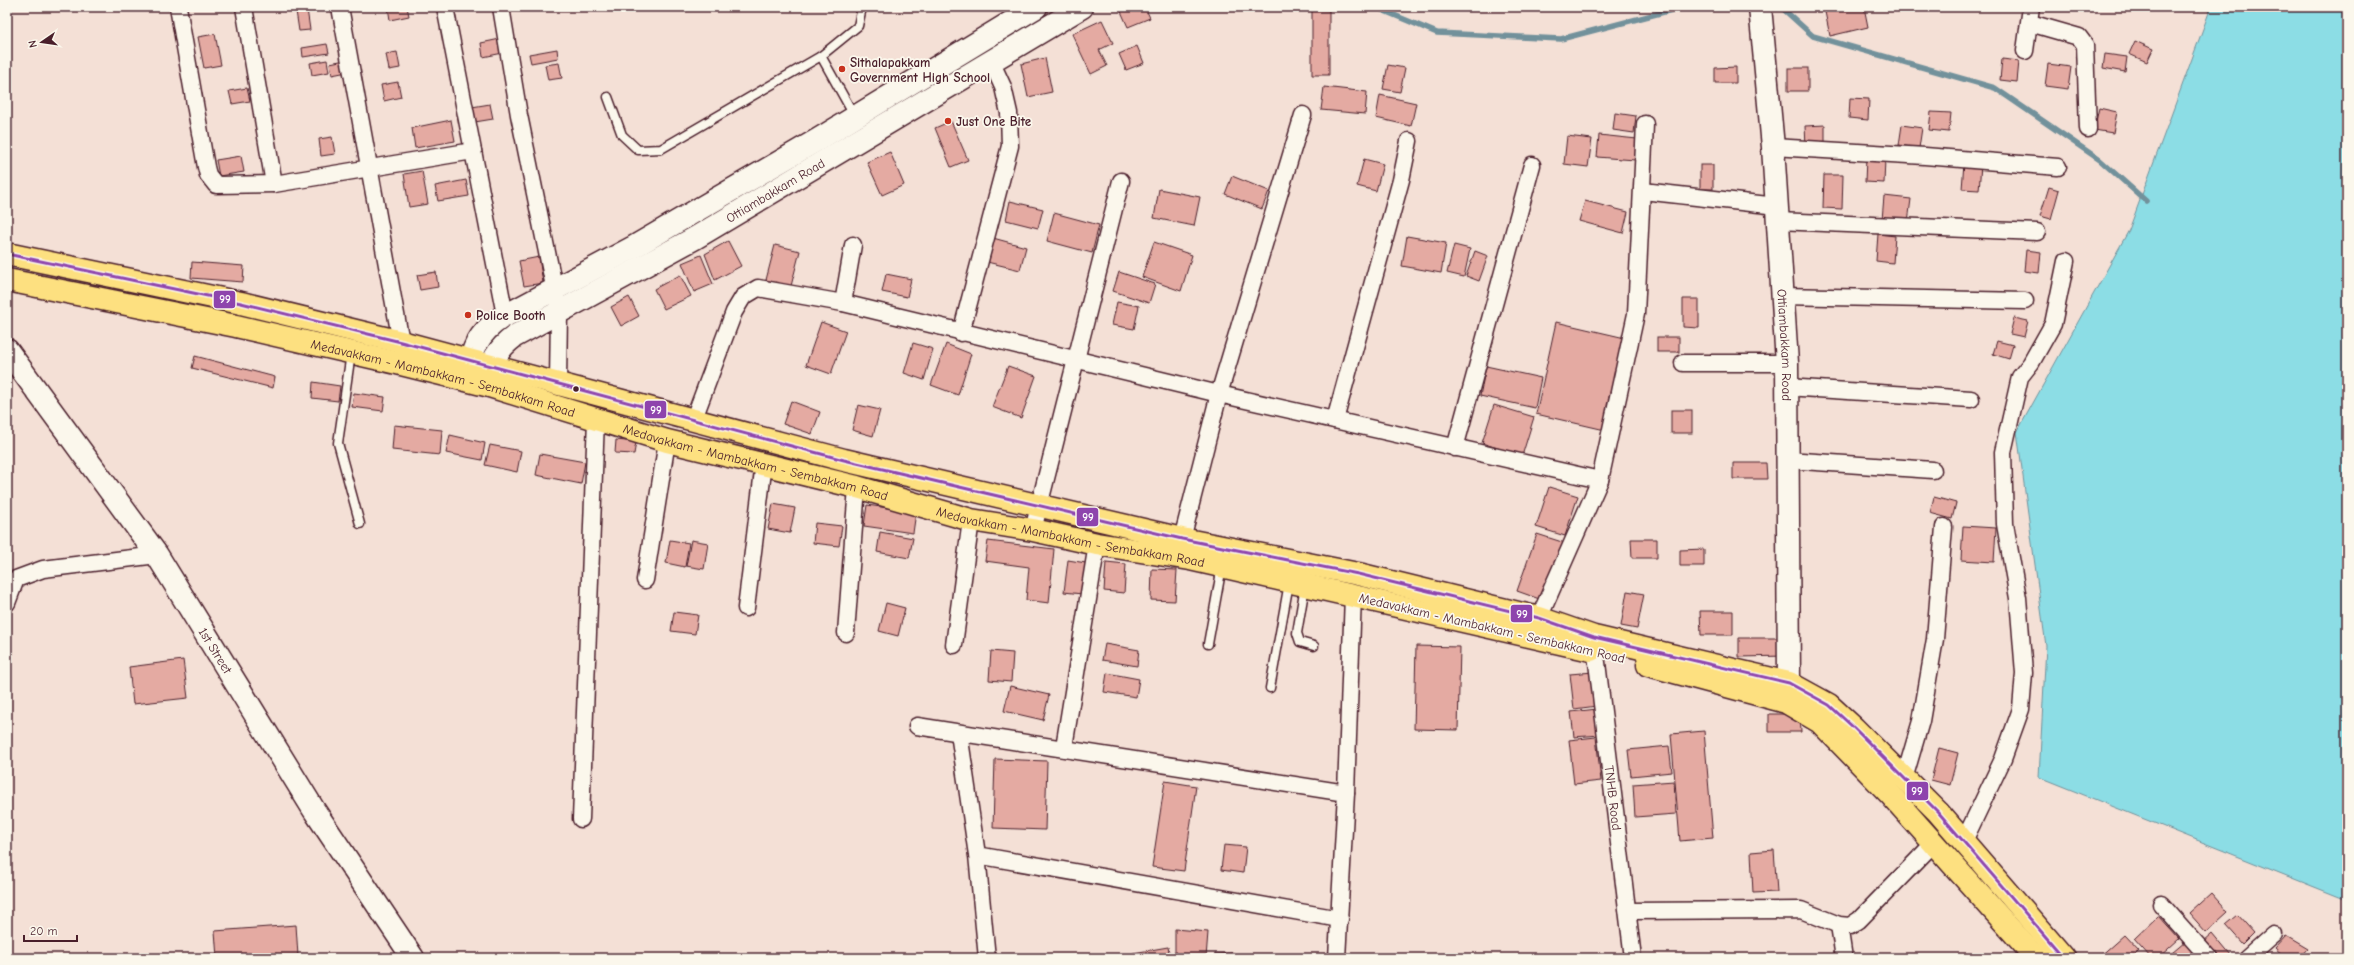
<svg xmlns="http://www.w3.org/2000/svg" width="2354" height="965" viewBox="0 0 2354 965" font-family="'Comic Neue',sans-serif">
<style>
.water{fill:#8cdde5;stroke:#72919b}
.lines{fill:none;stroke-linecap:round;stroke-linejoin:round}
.stream{stroke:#72919b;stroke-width:5.5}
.building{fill:#e4aaa2;stroke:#4a1f2b}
.lane-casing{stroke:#4a1f2b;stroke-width:11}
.street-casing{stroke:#4a1f2b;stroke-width:19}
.secondary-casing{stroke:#4a1f2b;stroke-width:25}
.primary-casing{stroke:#4a1f2b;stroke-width:25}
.lane{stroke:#fbf7ec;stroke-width:8}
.street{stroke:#fbf7ec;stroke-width:16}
.secondary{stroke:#fbf7ec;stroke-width:22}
.primary{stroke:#fde080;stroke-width:22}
.bus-1-casing{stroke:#fbf7ec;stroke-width:6}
.bus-1{stroke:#8e44ad;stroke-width:3}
.poi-dot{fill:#c8321e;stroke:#fbf7ec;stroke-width:1.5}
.bus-dot{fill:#4a1f2b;stroke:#fbf7ec;stroke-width:1.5}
.labels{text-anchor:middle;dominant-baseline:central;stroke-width:3.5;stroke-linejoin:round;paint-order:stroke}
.poi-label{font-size:13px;font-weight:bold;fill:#4a1f2b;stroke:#fbf7ec;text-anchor:start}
.street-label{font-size:13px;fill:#4a1f2b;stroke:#fbf7ec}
.line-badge{stroke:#fbf7ec;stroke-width:1.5}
.badge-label{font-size:11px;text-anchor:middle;font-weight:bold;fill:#fff}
</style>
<rect width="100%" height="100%" fill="#f4e0d6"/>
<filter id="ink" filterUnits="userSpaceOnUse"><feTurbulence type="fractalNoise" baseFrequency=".025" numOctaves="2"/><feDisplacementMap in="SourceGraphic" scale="8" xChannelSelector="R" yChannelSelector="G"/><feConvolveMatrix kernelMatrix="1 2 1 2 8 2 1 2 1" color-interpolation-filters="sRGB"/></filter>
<g filter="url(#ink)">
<path class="water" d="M2211,7H2347V900L2039,777L2046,646L2017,432L2129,230Z"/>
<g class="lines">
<g class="stream">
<path d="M1375,7L1437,33L1561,39L1683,7"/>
<path d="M1781,7L1813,36L1995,88L2100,160L2146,201"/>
</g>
</g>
<g class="building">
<path d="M388,7H407L409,16L390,20Z"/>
<path d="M1119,7H1145L1150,18L1128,27Z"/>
<path d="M1824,7H1864L1868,27L1830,36Z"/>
<path d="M307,9L310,30L299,31L296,11Z"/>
<path d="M1312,9L1329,10V75H1312Z"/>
<path d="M1102,20L1113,43L1099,50L1107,66L1091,74L1072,34Z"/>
<path d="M215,34L221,65L204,68L198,37Z"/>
<path d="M500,39L503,53L483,57L481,43Z"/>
<path d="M2135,41L2153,49L2147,62L2129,54Z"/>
<path d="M327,44L329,53L303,57L302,48Z"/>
<path d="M1137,46L1144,63L1126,70L1119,54Z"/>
<path d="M557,49L558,58L531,63L529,54Z"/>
<path d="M397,52L400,68L389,70L386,54Z"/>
<path d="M2105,54L2127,57L2125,72L2103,68Z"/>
<path d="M1045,58L1052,92L1028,97L1021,64Z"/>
<path d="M2002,59L2019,61L2017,82L2000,80Z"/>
<path d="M327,60L329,72L312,75L310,63Z"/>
<path d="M345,60L347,72L332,75L330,63Z"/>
<path d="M559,63L562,78L548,80L545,65Z"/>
<path d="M2048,64L2071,67L2068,89L2045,86Z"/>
<path d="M1388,65L1405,68L1400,92L1383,89Z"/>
<path d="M1736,67V83H1715V68Z"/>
<rect x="1788" y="68" width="20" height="23"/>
<path d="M398,82L401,97L384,101L381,85Z"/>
<path d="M1324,87L1367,92L1365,114L1321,110Z"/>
<path d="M247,88L250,101L232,104L229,91Z"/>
<path d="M1380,95L1416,103L1411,126L1376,118Z"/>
<path d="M1850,98L1869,99L1868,120L1849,118Z"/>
<path d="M490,104L493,119L475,122L472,107Z"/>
<path d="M2099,108L2117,112L2113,133L2094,130Z"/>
<path d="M1931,112L1951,113L1949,132L1929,130Z"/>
<path d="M1615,113L1636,116L1634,133L1613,130Z"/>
<path d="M451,120L455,141L415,148L412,128Z"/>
<path d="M951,121L968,160L951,167L935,128Z"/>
<path d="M1825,125V145L1806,146L1805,126Z"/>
<path d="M1902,125L1922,128L1919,148L1899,145Z"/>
<path d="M1599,135L1637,139L1635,160L1597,157Z"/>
<path d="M1567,136L1592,139L1588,167L1564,164Z"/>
<path d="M332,137L335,154L321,156L319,139Z"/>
<path d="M890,152L904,185L882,195L867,162Z"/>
<path d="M241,156L244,172L219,176L216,160Z"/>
<path d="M1866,158L1885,159L1884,183L1865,182Z"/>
<path d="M1364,159L1383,164L1376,191L1357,186Z"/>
<path d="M1964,163L1981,165L1979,190L1962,189Z"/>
<rect x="1700" y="165" width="13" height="24"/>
<path d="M422,171L428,204L409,207L404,174Z"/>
<path d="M1824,175H1843L1842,209L1823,208Z"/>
<path d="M1232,176L1269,191L1262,209L1225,194Z"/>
<path d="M466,180L469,196L438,201L435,186Z"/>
<path d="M2049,187L2059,190L2051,219L2040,216Z"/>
<path d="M1159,189L1200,197L1194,226L1154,218Z"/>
<path d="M1884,196L1911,199L1908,222L1882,220Z"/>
<path d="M1010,201L1043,209L1038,228L1006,220Z"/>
<path d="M1585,201L1628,212L1623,233L1579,221Z"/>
<path d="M1054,213L1099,225L1092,253L1047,241Z"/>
<path d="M1878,234L1895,236L1893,263L1876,261Z"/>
<path d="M1407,236L1446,243L1441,273L1402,266Z"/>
<path d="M993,238L1026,247L1020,270L987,262Z"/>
<path d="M728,241L741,266L715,280L705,254Z"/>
<path d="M1154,242L1192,255L1181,291L1142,277Z"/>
<path d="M775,245L800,251L791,286L766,280Z"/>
<path d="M1454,245L1470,249L1464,277L1447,273Z"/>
<path d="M2026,250L2041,252L2039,273L2024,271Z"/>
<path d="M1475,251L1488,256L1479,281L1466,276Z"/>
<path d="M701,255L713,284L694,292L682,263Z"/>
<path d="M539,257L543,283L524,286L519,261Z"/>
<path d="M192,262L244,266L243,282L191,278Z"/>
<path d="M436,272L438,287L420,290L417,275Z"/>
<path d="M1119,272L1155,284L1149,303L1113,291Z"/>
<path d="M886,274L911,279L907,297L882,292Z"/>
<path d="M680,275L691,296L664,309L654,289Z"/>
<path d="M629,297L639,316L621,326L611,307Z"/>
<path d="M1683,299H1699V328L1683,327Z"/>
<path d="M1117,302L1139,306L1134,329L1112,325Z"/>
<path d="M2014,318L2028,321L2024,337L2010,334Z"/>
<path d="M821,322L846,331L831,374L806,365Z"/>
<path d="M1556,322L1625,338L1605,430L1536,414Z"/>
<rect x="1657" y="337" width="22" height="15"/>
<path d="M1997,341L2013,345L2009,359L1993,354Z"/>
<path d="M913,343L933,349L924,380L904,373Z"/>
<path d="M946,344L971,354L958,395L931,385Z"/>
<path d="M195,356L275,377L273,388L192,368Z"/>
<path d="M1008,366L1036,376L1021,418L992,407Z"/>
<path d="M1486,366L1541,378L1535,408L1480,396Z"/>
<path d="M313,382L340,386L338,401L312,398Z"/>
<path d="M354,393L385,397L383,411L352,407Z"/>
<path d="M791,401L820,412L812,434L783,424Z"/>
<path d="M858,405L880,410L873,436L852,430Z"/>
<path d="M1494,405L1534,417L1522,456L1482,443Z"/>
<rect x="1671" y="410" width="21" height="23"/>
<path d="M394,425L442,430L440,455L392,450Z"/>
<path d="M450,435L485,443L482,460L446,453Z"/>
<path d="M616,440L636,442L634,454L615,453Z"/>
<path d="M490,445L521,451L517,472L485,465Z"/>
<path d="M540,454L585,462L581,484L536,475Z"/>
<path d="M1733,463H1766L1767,479H1733Z"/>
<path d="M1549,487L1578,496L1565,536L1536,527Z"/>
<path d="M1934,497L1956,503L1952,519L1930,513Z"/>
<path d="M773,504L795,508L790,533L768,529Z"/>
<path d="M867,505L916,512L913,533L864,526Z"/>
<path d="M815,523L842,526L839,546L813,543Z"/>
<path d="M1963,526L1996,528L1994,562L1961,560Z"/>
<path d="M880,532L913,538L909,558L877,552Z"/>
<path d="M1537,534L1565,543L1545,601L1517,591Z"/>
<path d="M1631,539H1657V558H1632Z"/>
<path d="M670,540L689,543L685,567L666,563Z"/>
<path d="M691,540L708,543L704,569L686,566Z"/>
<path d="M988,541L1054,549L1049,603L1026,600L1029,567L985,561Z"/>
<path d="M1704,549V566H1680V550Z"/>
<path d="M1068,560L1086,563L1082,594L1064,592Z"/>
<path d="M1106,562L1126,564L1124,593L1104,591Z"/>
<path d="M1152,569L1177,570L1175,601L1151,600Z"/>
<path d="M1627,591L1644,594L1637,629L1621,626Z"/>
<path d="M886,603L905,608L898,636L879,631Z"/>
<path d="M1700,611H1733V635H1701Z"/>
<path d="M674,612L698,615L695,634L671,631Z"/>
<path d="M1739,638H1786V656L1739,657Z"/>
<path d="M1105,644L1139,650L1137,666L1102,660Z"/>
<path d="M1416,646L1460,647L1458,730L1414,729Z"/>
<path d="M991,651L1013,653L1011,682L989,680Z"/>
<path d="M183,660L188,698L133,704L129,667Z"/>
<path d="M1593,672L1597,706L1574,709L1570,674Z"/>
<path d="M1107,673L1139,679L1136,697L1104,692Z"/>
<path d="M1010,686L1049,695L1043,720L1004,711Z"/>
<path d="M1597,709L1600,735L1574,737L1571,712Z"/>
<path d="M1769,714H1800L1801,732H1769Z"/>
<path d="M1704,731L1713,838L1680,841L1671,734Z"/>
<path d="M1596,737L1601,781L1574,784L1569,740Z"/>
<path d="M1669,746L1672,772L1631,776L1628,750Z"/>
<path d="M1939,748L1958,753L1950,785L1931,780Z"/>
<path d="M995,759L1047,761L1045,830L993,828Z"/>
<path d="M1165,781L1196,786L1184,871L1152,867Z"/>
<path d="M1674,781L1676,814L1635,817L1633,784Z"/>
<path d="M1224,845L1246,847L1243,873L1221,870Z"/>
<path d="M1774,850L1777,892L1753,893L1751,852Z"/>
<path d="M2211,893L2228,912L2206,932L2189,913Z"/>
<path d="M2238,915L2254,933L2243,944L2226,925Z"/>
<path d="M2158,916L2179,939L2158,958H2151L2134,939Z"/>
<path d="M296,925L298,956L217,958L215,931Z"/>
<path d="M1175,929L1208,932L1206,958H1175Z"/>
<path d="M2212,933L2231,956L2229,958H2216L2202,942Z"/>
<path d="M2124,935L2139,951L2132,958H2098Z"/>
<path d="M2286,936L2308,949L2300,958H2284L2274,949Z"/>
<path d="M2186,942L2198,955L2195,958H2167Z"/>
<path d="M1168,947L1170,958H1134L1133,953Z"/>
<path d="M1234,953V958H1216L1215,954Z"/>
</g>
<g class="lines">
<g class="lane-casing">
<g id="lane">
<path d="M608,97L622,135L638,150L661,149L821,56"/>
<path d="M855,117L821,56L858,26L862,7"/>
<path d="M351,353L338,443L360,524"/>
<path d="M1305,586L1297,633L1300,642L1314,646"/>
<path d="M1208,644L1222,566"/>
<path d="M1270,688L1289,583"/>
</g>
</g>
<g class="street-casing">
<g id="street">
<path d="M178,7L206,167L208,175L216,185L274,184L473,151"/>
<path d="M244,7L274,184"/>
<path d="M340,7L401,342"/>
<path d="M445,7L505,315"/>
<path d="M501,7L519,115L559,311L558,383"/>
<path d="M2030,23L2079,37L2085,45L2088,129"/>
<path d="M2025,51L2031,7"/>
<path d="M1773,147L1925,156L2058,167"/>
<path d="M1643,191L1777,206"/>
<path d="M1777,221L2037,232"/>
<path d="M1781,296L2025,301"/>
<path d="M843,303L853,245"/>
<path d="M961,333L1010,146L1009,113L1003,87L991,61"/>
<path d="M1683,363H1787"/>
<path d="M1786,387L1971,399"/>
<path d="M1335,420L1401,180L1409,141"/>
<path d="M693,421L734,312L743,297L758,288L843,303L1219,394L1600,480"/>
<path d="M1455,448L1532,165"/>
<path d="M1787,460L1933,470"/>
<path d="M1033,530L1121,181"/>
<path d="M1182,539L1219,394L1303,115"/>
<path d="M645,580L667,441"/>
<path d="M7,603L16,579L43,569L157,555"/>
<path d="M746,608L764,463"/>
<path d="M1539,618L1600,480L1636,314L1645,124"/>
<path d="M846,633L857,487"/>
<path id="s1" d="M1594,638L1633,958"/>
<path d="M954,645L971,520"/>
<path d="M917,726L1346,793"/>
<path d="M959,733L977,855L987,958"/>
<path d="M1064,747L1097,544"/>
<path d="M1904,779L1921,721L1935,639L1944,527"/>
<path d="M581,819L596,419"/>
<path d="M1964,841L2003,759L2021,709L2024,673L2018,598L2005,524L2003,452L2020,377L2031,363L2053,324L2066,261"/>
<path d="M977,855L1340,919"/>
<path d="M2161,904L2209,958"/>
<path d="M1628,911L1801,910L1839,925L1850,926L1859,920L1933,844"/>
<path d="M1839,925L1844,958"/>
<path d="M1337,958L1346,793L1353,595"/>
<path d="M2247,958L2274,934"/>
</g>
</g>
<g class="secondary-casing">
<g id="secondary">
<path id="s2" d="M1760,7L1773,147L1787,363L1789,683"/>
<path id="s3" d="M7,350L157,555L314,810L413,958"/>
<path d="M465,379C472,352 476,334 501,318L632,248L819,139L1036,7"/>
<path id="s4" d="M486,383C492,361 496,350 515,336L695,238L1082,7"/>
</g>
</g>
<g class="primary-casing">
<g id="primary">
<path d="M7,254L241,303L401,342L844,460L1182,539L1358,574L1539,618L1594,637L1789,683L1829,705L1854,728L1938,812L2064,958"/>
<path id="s5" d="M7,280L236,326L397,363L486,385L667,441L857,487L971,520L1033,530L1097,544L1190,559L1591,650"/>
<path d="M1648,665L1786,702L1820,722L1889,793L2036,958"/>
</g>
</g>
<use href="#lane" class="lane"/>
<use href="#street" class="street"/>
<use href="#secondary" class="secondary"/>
<use href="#primary" class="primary"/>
<g class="bus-1-casing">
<path id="bus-1" d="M7,254L241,303L401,342L844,460L1182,539L1358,574L1539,618L1594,637L1789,683L1829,705L1854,728L1938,812L2064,958"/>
</g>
<use href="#bus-1" class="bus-1"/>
</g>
</g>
<g class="poi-dot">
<circle cx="842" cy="69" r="4"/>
<circle cx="948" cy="121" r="4"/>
<circle cx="468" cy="315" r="4"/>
</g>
<circle class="bus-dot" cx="576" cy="389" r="3.5"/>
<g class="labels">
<g class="poi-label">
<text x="850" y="62">Sithalapakkam<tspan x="850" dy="15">Government High School</tspan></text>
<text x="956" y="121">Just One Bite</text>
<text x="476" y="315">Police Booth</text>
</g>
<g class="street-label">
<text stroke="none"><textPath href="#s4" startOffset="355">Ottiambakkam Road</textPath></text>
<text stroke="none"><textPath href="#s2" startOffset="339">Ottiambakkam Road</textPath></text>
<text stroke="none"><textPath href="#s5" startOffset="447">Medavakkam - Mambakkam - Sembakkam Road</textPath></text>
<text stroke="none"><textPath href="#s5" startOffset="771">Medavakkam - Mambakkam - Sembakkam Road</textPath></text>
<text stroke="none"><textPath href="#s5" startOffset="1095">Medavakkam - Mambakkam - Sembakkam Road</textPath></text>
<text transform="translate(1492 628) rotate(13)">Medavakkam - Mambakkam - Sembakkam Road</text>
<text stroke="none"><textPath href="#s3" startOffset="366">1st Street</textPath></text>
<text stroke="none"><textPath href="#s1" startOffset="161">TNHB Road</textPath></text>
</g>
</g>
<g class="line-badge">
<rect x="213" y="290" width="23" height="19" rx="4" fill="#8e44ad"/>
<rect x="644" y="400" width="23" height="19" rx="4" fill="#8e44ad"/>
<rect x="1076" y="507" width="23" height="20" rx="4" fill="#8e44ad"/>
<rect x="1510" y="604" width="23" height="19" rx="4" fill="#8e44ad"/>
<rect x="1906" y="781" width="23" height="20" rx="4" fill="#8e44ad"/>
</g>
<g class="badge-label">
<text x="225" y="303">99</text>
<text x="656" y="414">99</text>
<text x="1088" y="521">99</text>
<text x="1522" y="618">99</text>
<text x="1917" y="795">99</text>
</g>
<rect width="2354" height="965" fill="none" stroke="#fbf7ec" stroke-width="24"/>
<rect x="12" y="12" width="2330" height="941" fill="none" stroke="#4a1f2b" stroke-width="1.5" filter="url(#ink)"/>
<g transform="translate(42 42) rotate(257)" stroke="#fbf7ec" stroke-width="3" paint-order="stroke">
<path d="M0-3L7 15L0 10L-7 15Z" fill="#4a1f2b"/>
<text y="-6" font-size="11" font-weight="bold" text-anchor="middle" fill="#4a1f2b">N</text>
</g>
<path d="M24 935v6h53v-6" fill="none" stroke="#4a1f2b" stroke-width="2"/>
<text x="30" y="935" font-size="12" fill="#4a1f2b" stroke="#fbf7ec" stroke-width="3" paint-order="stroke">20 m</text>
</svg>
